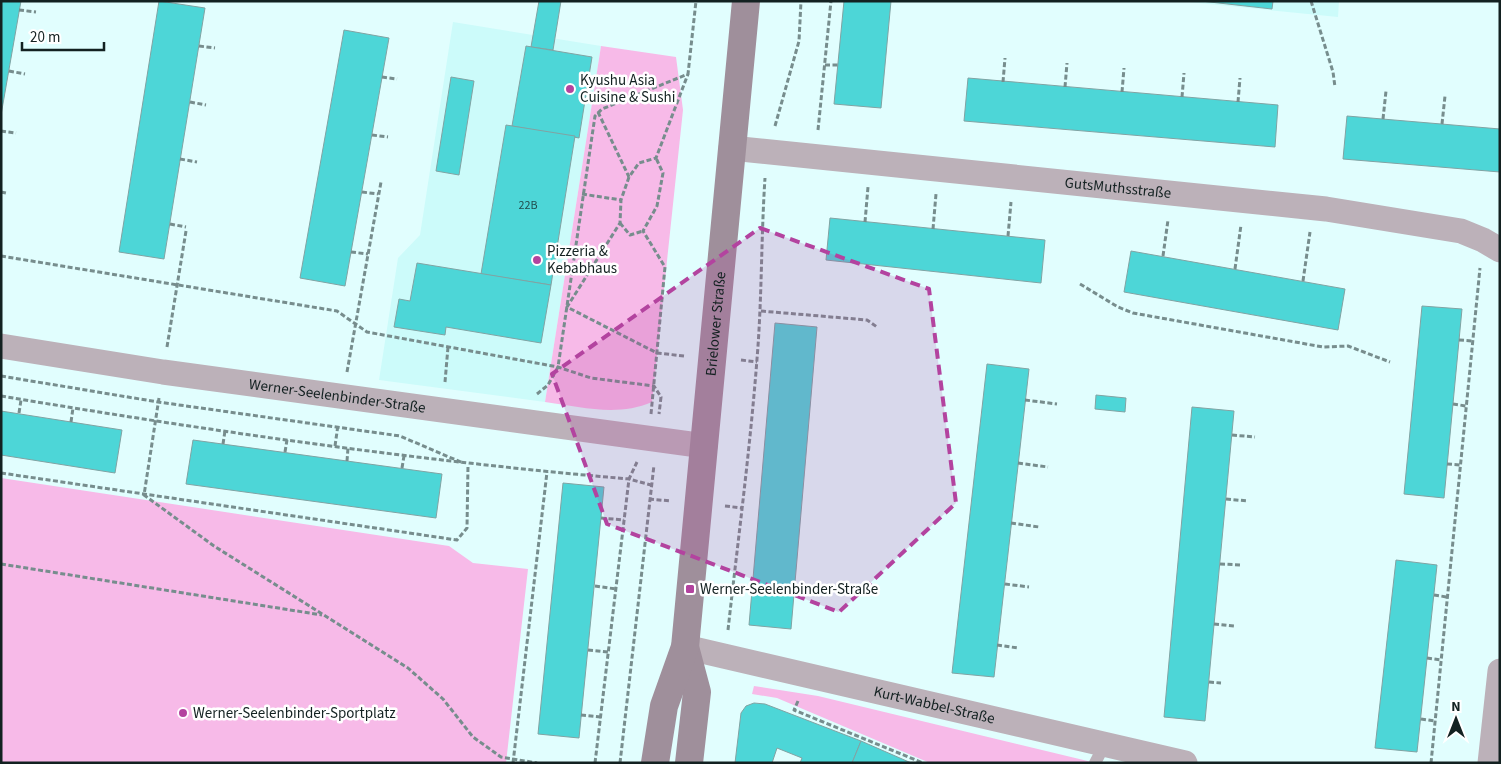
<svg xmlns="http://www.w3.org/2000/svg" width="1501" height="764" viewBox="0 0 1501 764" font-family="'Source Sans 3',sans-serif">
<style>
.built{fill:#ccfbfa}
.green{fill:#f7bae8}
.building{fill:#4dd6d7;stroke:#81a3a3}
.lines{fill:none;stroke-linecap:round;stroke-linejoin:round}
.path{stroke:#778d8d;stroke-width:3;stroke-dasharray:5 2.5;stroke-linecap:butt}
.service{stroke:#bcb1b9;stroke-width:12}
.minor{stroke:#bcb1b9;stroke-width:25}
.secondary{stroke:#9f8f9b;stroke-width:28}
.marked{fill:#b3439f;fill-opacity:0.2;stroke:#b3439f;stroke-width:4;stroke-dasharray:10 6;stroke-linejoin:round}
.poi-dot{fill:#b3439f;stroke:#fff;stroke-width:2}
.labels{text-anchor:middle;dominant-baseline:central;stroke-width:5;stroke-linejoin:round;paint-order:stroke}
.number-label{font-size:12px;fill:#224e4e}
.poi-label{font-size:15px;fill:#132121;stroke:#fff;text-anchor:start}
.street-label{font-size:15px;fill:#132121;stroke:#fff}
</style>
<rect width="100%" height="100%" fill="#e1fefe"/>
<g class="built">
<path d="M1179,1H1339L1338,17Z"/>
<path d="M453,22L601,46L545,402L379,380L398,258L420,235Z"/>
</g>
<g class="green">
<path d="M601,46L676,57L683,110L652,402C618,417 581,407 545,402Z"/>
<path d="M1,478L449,546L473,563L528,569L506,763H1Z"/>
<path d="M754,686L818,696L1096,763H930L777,698L752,694Z"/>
</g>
<g class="building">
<path d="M1,1H21L1,115Z"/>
<path d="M159,1L205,8L164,259L119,252Z"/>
<path d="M539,1H561L553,50L531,47Z"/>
<path d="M844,1H891L881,108L834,104Z"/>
<path d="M1201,1H1273L1272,9Z"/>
<path d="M344,30L389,38L345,286L300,278Z"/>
<path d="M526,46L592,57L579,138L512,126Z"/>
<path d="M451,77L474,81L459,175L436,171Z"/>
<path d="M968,78L1278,105L1275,147L964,121Z"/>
<path d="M1347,116L1500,129V172L1343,159Z"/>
<path d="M506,125L575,136L551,285L481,274Z"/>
<path d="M830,218L1045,240L1041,283L826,260Z"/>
<path d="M1131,251L1345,289L1338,330L1124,292Z"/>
<path d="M417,263L551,285L541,343L446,327L445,335L394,327L399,299L410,301Z"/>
<path d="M1422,306L1462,309L1444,498L1404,494Z"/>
<path d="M775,323L817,327L791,629L749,625Z"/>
<path d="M987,364L1029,369L994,677L952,673Z"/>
<path d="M1096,395L1126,398L1125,412L1095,409Z"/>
<path d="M1192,407L1234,411L1205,721L1164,717Z"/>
<path d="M1,411L122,430L115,473L1,455Z"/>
<path d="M193,440L442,474L436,518L186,484Z"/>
<path d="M563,483L604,487L579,738L538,734Z"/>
<path d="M1396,560L1437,565L1417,752L1375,748Z"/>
<path d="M754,703L765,704L861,741L852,763H800L802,758L777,748L772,763H735L741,713L746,706Z"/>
<path d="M861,741L909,762L912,763H852Z"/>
</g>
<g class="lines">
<g class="path">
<path d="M1311,1L1333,72L1335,87"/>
<path d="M19,10L36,12"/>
<path d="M199,46L215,48"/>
<path d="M825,65H838"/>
<path d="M9,71L25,74"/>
<path d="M382,77L397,79"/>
<path d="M1003,82L1005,58"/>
<path d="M1065,87L1067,63"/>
<path d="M1122,92L1124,68"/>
<path d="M1182,97L1184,73"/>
<path d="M190,102L206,105"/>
<path d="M1238,102L1240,78"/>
<path d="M598,112L629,177"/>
<path d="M1383,119L1386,91"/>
<path d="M1442,124L1445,96"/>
<path d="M775,126L799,41L801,1"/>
<path d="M818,130L831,1"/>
<path d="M1,131L16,133"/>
<path d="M372,135L388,137"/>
<path d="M180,159L197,162"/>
<path d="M1,192L6,193"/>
<path d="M362,192L378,194"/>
<path d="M582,194L621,200"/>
<path d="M865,222L868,187"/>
<path d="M620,223L630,235L643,231"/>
<path d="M170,224L186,227"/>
<path d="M933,229L936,194"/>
<path d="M1008,236L1011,202"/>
<path d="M351,252L368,254"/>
<path d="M1,256L337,311L367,332L558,367L591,378L654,386L661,397L659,414"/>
<path d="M1163,256L1168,220"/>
<path d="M1235,269L1241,225"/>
<path d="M1303,281L1310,232"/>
<path d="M1080,284L1118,307L1133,313L1323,347L1348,346L1390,362"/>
<path d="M761,311L867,320L877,327"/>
<path d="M1459,340L1473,341"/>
<path d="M167,347L186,231"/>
<path d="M684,356L657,353L567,307L620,223L621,200L629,177L639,163L656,158L688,74"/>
<path d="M741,360L757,362"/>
<path d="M347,372L381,182"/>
<path d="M1,376L158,402L400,436L463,463"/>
<path d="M445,382L448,347"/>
<path d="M537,394L548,385L558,367L595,116L602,109L688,74L696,1"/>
<path d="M1,396C210,431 419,461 629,479L651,485"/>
<path d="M159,398L144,495L214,546L408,668L443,699L473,737L501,757L537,763"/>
<path d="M1025,400L1057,404"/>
<path d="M1453,404L1466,406"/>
<path d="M19,413L21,400"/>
<path d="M651,414L665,267L643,231L657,206L663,173L656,158"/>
<path d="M71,422L73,408"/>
<path d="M1232,435L1255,437"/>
<path d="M223,444L225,431"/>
<path d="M335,446L338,425"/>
<path d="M285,452L287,440"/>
<path d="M347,461L348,448"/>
<path d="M1018,463L1048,467"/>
<path d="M1447,464L1461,465"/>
<path d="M402,468L404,456"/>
<path d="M1,473L457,540L467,528L468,465"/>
<path d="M649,499L671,501"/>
<path d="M1226,499L1248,501"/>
<path d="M725,506L742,508"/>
<path d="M601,518L624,520"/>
<path d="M1011,523L1039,527"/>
<path d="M1,564L322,615"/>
<path d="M1220,564L1241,565"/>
<path d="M1005,584L1029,587"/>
<path d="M595,586L616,589"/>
<path d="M1434,595L1447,597"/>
<path d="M1214,624L1234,626"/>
<path d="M728,630C738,540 750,450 757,359C762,299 761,239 765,178"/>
<path d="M997,645L1018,648"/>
<path d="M588,650L608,652"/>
<path d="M1427,658L1441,660"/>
<path d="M1209,682L1221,683"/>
<path d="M798,701L794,710L923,763"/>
<path d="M581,715L601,717"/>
<path d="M1421,719L1435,721"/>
<path d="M513,763L547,472"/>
<path d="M595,763L629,479L637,462"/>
<path d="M620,763L654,465"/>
<path d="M1431,763L1480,268"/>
</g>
<path class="service" d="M1095,763L1105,744"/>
<g class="minor">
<path id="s1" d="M731,148L1326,209L1461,231L1483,240L1500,250"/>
<path id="s2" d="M1,346L163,372L705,446"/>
<path id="s3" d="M685,647L1185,763"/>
<path d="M1490,763L1500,671"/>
</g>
<g class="secondary">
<path d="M685,647L697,692L689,763"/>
<path id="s4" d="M655,763L664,706L685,647L746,1"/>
</g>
</g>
<path class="marked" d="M760,228L929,289L956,503L839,612L607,524L552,374Z"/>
<g class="poi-dot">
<circle cx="570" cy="89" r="5"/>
<circle cx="537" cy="260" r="5"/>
<rect x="685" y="584" width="10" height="10" rx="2.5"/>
<circle cx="183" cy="713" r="5"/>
</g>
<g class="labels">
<g class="number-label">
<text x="528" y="205">22B</text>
</g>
<g class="poi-label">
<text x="580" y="80">Kyushu Asia<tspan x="580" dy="17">Cuisine &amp; Sushi</tspan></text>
<text x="547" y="251">Pizzeria &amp;<tspan x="547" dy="17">Kebabhaus</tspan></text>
<text x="700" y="589">Werner-Seelenbinder-Straße</text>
<text x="193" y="713">Werner-Seelenbinder-Sportplatz</text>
</g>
<g class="street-label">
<text stroke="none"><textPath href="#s1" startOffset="389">GutsMuthsstraße</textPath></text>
<text stroke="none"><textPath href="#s4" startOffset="445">Brielower Straße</textPath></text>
<text stroke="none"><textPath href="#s2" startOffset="340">Werner-Seelenbinder-Straße</textPath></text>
<text stroke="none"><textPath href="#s3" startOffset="256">Kurt-Wabbel-Straße</textPath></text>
</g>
</g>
<rect width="1501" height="764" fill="none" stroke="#132121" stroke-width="5"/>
<g transform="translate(1456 719)" stroke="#ffffff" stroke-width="4" paint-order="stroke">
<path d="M0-4L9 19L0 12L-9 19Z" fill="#132121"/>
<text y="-8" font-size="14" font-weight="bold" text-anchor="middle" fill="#132121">N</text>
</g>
<path d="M22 42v8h82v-8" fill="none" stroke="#132121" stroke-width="2.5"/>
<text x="30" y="42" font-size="15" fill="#132121" stroke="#ffffff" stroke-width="4" paint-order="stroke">20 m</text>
</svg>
